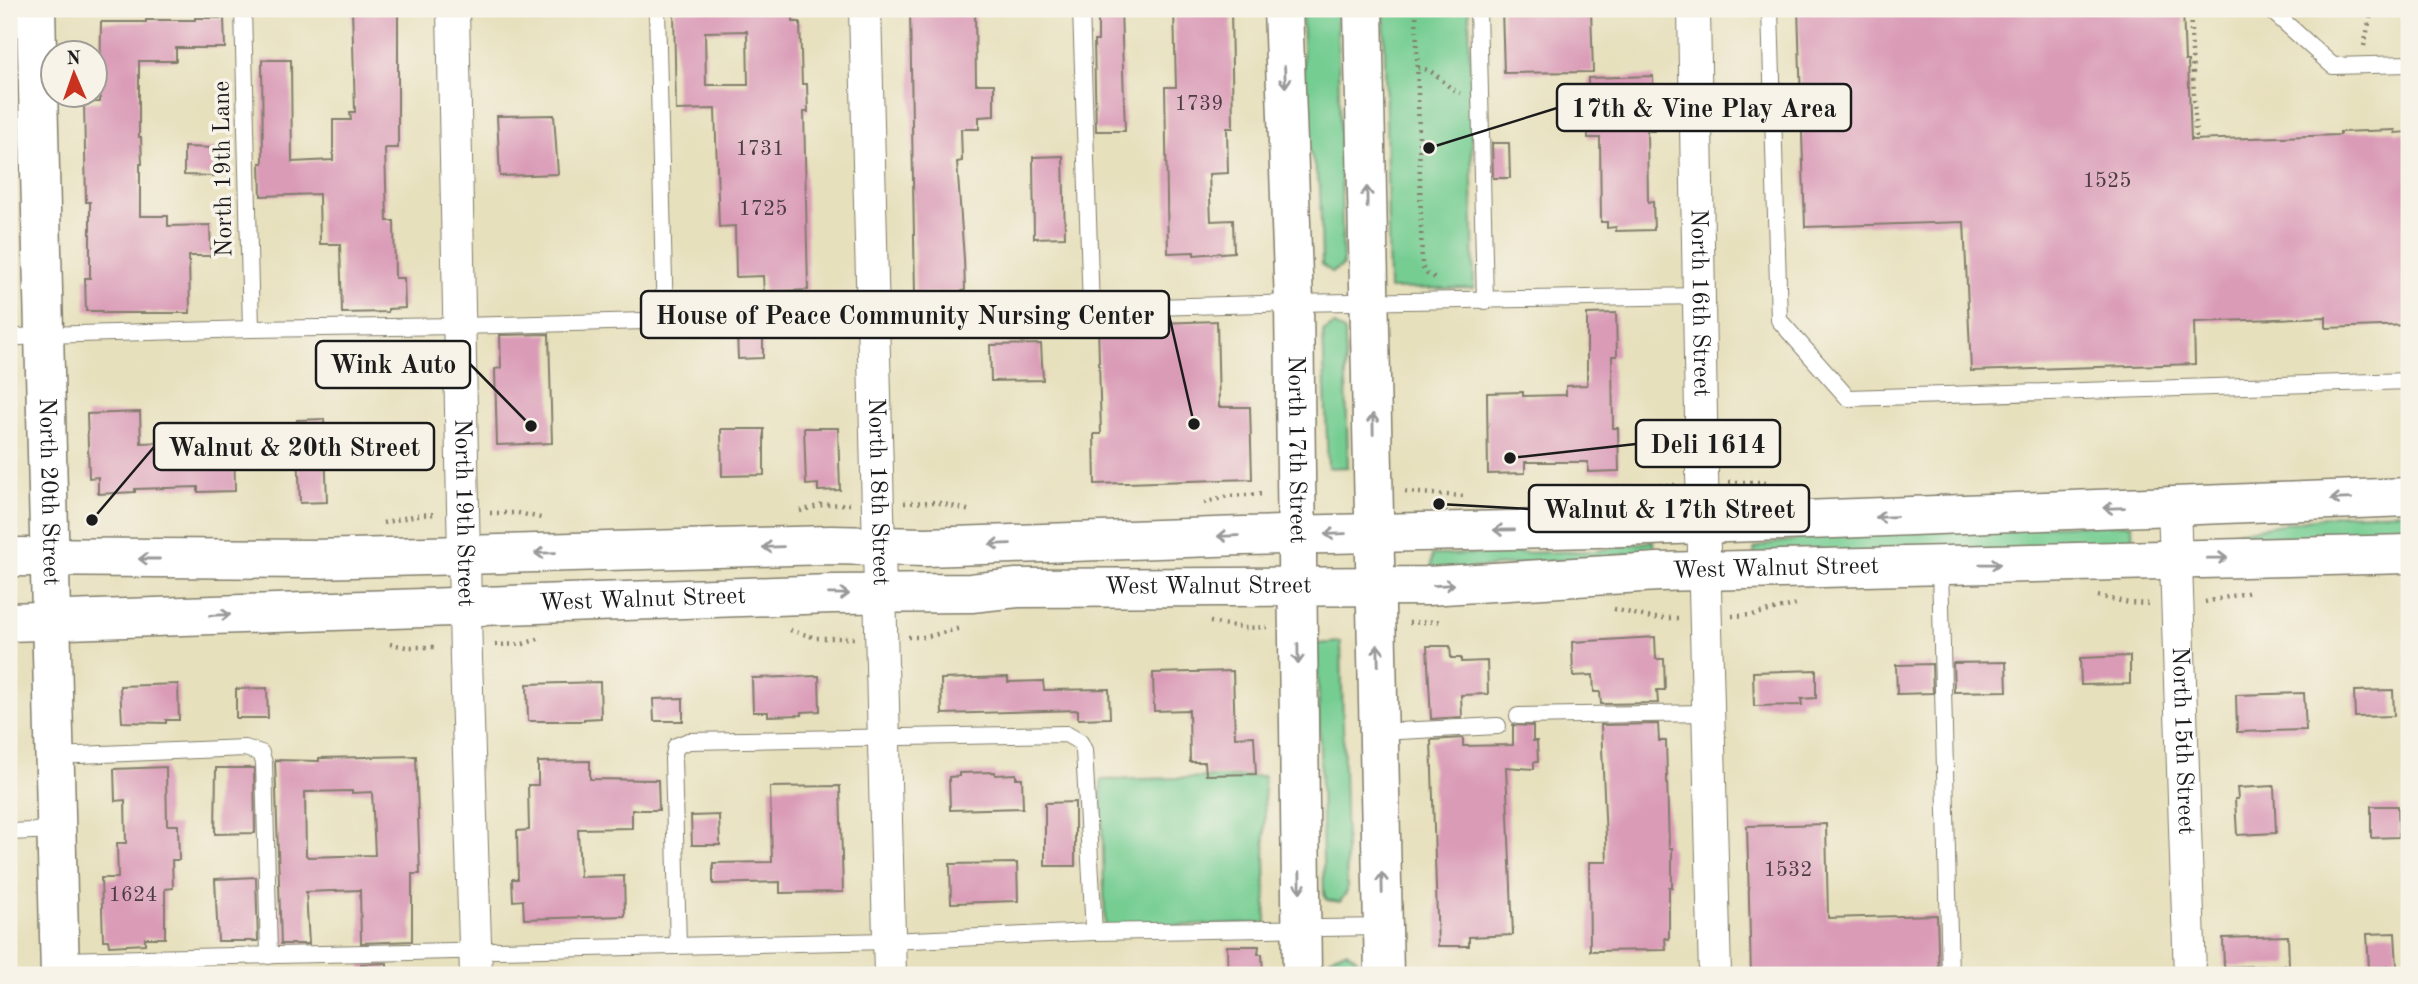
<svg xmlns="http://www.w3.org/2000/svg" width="2418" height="984" viewBox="0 0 2418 984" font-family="'Old Standard TT',serif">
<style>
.green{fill:#75cd92;stroke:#487457;stroke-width:2}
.building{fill:#da9bb7;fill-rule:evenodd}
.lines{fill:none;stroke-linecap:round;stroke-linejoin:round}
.service-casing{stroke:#827e6c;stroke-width:18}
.minor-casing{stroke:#827e6c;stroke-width:34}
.secondary-casing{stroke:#827e6c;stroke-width:41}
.path{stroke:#827e6c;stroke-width:4.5;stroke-dasharray:2 5;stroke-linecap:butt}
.service{stroke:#fff;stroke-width:16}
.minor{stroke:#fff;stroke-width:32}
.secondary{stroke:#fff;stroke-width:38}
.oneway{stroke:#999}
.labels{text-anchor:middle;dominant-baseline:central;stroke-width:7;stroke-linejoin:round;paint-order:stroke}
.number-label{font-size:21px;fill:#4c3c43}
.street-label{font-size:24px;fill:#1c1c1c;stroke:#f7f3e8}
.leader{fill:none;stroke:#1c1c1c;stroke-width:2.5}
.callout-dot{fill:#1c1c1c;stroke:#f7f3e8;stroke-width:2.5}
.callout{fill:#f7f3e8;stroke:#1c1c1c;stroke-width:2.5}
.callout-label{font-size:26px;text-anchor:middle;font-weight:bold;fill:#1c1c1c}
</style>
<rect width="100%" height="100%" fill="#f7f3e8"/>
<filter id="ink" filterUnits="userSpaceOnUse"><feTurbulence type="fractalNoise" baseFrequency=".0143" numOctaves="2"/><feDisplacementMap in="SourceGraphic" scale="14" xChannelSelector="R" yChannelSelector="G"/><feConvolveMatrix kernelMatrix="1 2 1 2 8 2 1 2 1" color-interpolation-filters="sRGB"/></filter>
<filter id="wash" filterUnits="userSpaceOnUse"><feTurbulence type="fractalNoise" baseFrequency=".00686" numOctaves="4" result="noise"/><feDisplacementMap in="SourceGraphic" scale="28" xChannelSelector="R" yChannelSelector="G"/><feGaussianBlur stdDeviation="1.57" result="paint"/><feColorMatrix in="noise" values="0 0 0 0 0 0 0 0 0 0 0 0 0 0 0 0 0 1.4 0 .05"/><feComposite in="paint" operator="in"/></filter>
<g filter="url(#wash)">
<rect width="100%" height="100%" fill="#e7e0bd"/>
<g class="green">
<path d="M1302,9H1337L1343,266L1332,272L1322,265L1320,187L1305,133Z"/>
<path d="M1384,9H1469L1474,288L1389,289Z"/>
<path d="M1334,325L1345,332L1348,467L1328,468L1323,332Z"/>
<path d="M2409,512V543L2223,549L2222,534L2342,514Z"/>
<path d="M2132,524L2133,552L1754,563V549L1768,544L1869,529Z"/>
<path d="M1653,541L1654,552L1431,572L1432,555L1595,551Z"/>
<path d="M1341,642L1347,892L1340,902L1327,900L1324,894L1317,644Z"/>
<path d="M1264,776L1266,923L1105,928L1101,780Z"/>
<path d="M1346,951C1358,957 1360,963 1360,975H1326L1328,961L1336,954Z"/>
</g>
<g id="blocks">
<g class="building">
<path d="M352,9H398V148H385L387,221H394L395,278H404L405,308L388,309V312L342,313L340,244H320L319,194L261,196L260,163H263L262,60H291L292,162L333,160V120H351L350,112H355Z"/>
<path d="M793,9V22H800L802,84H807L808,112H804L808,290L764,292L763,276L736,277L735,226L719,227L715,109L676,110L674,10ZM747,31L748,85H706L705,32Z"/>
<path d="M910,9H975L976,84H994V116L979,117V129H961L962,161L957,162L964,259L965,290L961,292L915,294Z"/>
<path d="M1098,9H1121L1125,131H1096L1094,41H1098Z"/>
<path d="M1174,9H1231L1233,128H1227L1228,173L1209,174L1211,221L1233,220L1234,252L1194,255V252L1168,253L1165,87H1176Z"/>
<path d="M1502,9H1591L1593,72L1504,73Z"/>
<path d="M1798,9H2183L2185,61H2188L2191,140L2340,135V132L2395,130V133L2409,132V325L2326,328V317L2194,322L2195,364L1971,371L1964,222L1805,227Z"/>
<path d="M195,18H224L225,48H176V61H139V137H141L142,164H140V216H168V226L210,225L211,256H189L190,313H102V311H86L85,278H90V202H86L84,102H100L101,22H146V20H195Z"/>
<path d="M1653,76L1654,131H1647L1648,202L1653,201L1654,230L1616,231V227L1607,228V222H1601L1600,138H1588V78Z"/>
<path d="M554,115L558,174L500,176L497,116Z"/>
<path d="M1492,143H1509L1510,178H1493Z"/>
<path d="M184,147L215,148L214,176L184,175Z"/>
<path d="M1063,156L1065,237L1034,238L1033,157Z"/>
<path d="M1616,313L1617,356H1612L1613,428H1618L1619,471L1588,472V462H1525V473L1488,474L1487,393L1523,392V396L1566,395V386L1587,385V314Z"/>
<path d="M1217,321L1219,407H1250L1252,479L1095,484L1094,434H1101L1098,325Z"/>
<path d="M763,331V358L738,359L737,332Z"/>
<path d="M549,334L552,443L497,445L495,369L501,368L500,335Z"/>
<path d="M1041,344L1043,380L991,381L990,345Z"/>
<path d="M140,412L141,443L197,441V435L234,434L235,491L198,492V487L135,489V492L98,494V477L89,478L87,414Z"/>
<path d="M324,419L327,502L300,503L297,420Z"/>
<path d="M804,428H838L840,490L818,491V484L806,485Z"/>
<path d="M721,429H764V475L722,476Z"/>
<path d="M1655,637L1656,659H1664L1665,690H1657L1658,703L1601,704L1600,692H1594L1593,675L1573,676L1572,642Z"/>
<path d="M1427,646H1450L1451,658H1461V662L1487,661L1488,694L1461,695L1462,717L1431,719Z"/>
<path d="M2130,656V684L2081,685L2080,658Z"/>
<path d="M2006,662L2007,691L1954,692L1953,663Z"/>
<path d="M1932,664L1933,693L1897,694L1896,665Z"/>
<path d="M1816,670V698L1801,699L1802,705L1754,706L1753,672Z"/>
<path d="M1233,671L1235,737L1254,736L1256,774L1206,775L1205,762H1190L1189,710L1154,711L1153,673Z"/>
<path d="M819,676L820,711L802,712V715L768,716V712H753L752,678Z"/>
<path d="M1008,677V682L1043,681L1044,690L1109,689L1110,718L1078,719V710L942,714L941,679Z"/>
<path d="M600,682L601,718L584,719V721H528L527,684Z"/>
<path d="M178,684L179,720H166V723L122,722L120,686Z"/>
<path d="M267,688L268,718H236V689Z"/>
<path d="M2393,690L2394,716L2355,717L2354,691Z"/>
<path d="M2304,693L2306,730L2237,732L2236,695Z"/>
<path d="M683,698V721H654L653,699Z"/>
<path d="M1658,724L1659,741H1666L1669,848H1672V887H1669V939L1665,938L1666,950L1590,951L1589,862H1607L1601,725Z"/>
<path d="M1513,725L1533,726V741H1537L1538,762H1534V769L1506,767L1513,935L1469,937V946H1438L1431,740L1463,738V746L1513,745Z"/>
<path d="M416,756L420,874H412V941L361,943L360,890L306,892L309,944H281L275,760L319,761V758ZM352,791V793L372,792L375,855L308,857L306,855L305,792Z"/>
<path d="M590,761V779L658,780L659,810H632V828L578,829L580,877L624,876L625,916L524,919L523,900L513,901L512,879H518L517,831L529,830L528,785H538V762Z"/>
<path d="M166,767L167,825H178L179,860H172L173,888L165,889V938H145V944L109,946L108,940H103L101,878H118L117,843H126L125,800L115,801L114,769Z"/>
<path d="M216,768H254L255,833L215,834Z"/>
<path d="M995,772V775L1016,774V778H1022L1023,808L950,810L949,777L959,776V773Z"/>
<path d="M840,786L843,892L780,893V882L713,884V863L772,862L770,787Z"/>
<path d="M2274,786L2276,833L2237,835L2235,799H2238L2237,788Z"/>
<path d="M1075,802V866H1045V803Z"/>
<path d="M2371,806H2398L2399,837L2371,838Z"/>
<path d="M719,815L720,845H692L691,816Z"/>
<path d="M1826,824L1828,918L1937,915L1939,975H1751L1747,826Z"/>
<path d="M1017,863L1018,901L951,903L950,864Z"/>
<path d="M256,877L258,941H218L215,879Z"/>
<path d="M2395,933L2397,966L2369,968L2367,934Z"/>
<path d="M2288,936L2289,965L2224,967L2223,938Z"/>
<path d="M1227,946H1259L1258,954H1262L1263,975H1228Z"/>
<path d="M387,963V975H361V964Z"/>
</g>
</g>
</g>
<g filter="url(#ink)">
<use href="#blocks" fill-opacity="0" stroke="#827e6c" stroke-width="2"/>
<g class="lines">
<g class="service-casing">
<g id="service">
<path d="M243,9L251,329"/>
<path d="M657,9L665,320"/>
<path d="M1081,9L1091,309"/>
<path d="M1478,9L1485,301"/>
<path d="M1770,9L1779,320L1848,398L2409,381"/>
<path d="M2270,9L2333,66L2409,64"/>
<path d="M9,338L45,335L251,329L460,326L1294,303L1700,296"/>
<path d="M1940,565L1950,975"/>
<path d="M1518,716L1708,713"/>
<path d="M1379,732L1498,726"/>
<path d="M55,756L245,748L261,753L264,763L269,956"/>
<path d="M9,832L57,830"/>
<path d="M678,946L673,759L676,746L689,741L1066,734L1080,742L1084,750L1094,932"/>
<path d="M60,960L889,941L1094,932L1383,927"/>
</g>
</g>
<g class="minor-casing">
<g id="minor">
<path id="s1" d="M453,9L466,658L476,975"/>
<path id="s2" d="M865,9L890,975"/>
<path id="s3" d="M1694,9L1702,474L1715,975"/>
<path id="s4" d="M2174,505L2190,975"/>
</g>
</g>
<g class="secondary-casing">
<g id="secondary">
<path id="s5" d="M36,9L60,975"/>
<path id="s6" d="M1283,9L1294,303L1302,975"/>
<path d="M1363,9L1384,975"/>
<path d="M9,557L315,559L831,545L926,547L1243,536L1596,528L2409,497"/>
<path id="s7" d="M9,622L832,594L971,593L1017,588L1427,586L1658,572L2409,554"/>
</g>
</g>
<g class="path">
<path d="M1416,9L1422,267L1427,274L1438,279"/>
<path d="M2190,9L2196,140"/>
<path d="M2364,46L2372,9"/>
<path d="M1418,68C1437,69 1444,87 1460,93"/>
<path d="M1729,482H1763L1776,487"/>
<path d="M1405,492L1463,496"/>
<path d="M1590,493L1614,487L1675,485"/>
<path d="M904,503L936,502L971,511"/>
<path d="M1204,503L1228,496L1264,494"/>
<path d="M800,511L822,505L850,504"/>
<path d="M490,513H518L541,518"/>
<path d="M383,523L417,515L436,514"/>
<path d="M2098,596L2129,603L2151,604"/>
<path d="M2205,602L2251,592"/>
<path d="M1614,609L1651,618H1678"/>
<path d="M1732,616L1752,615L1799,604"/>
<path d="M1210,622L1245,628L1267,627"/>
<path d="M1409,623L1442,621"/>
<path d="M790,630L816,638H854"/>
<path d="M908,637H926L961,628"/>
<path d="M390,644L406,647H437"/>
<path d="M495,645L523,644L541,638"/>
</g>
<use href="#service" class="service"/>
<use href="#minor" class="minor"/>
<use href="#secondary" class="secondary"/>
</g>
<defs><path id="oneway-shaft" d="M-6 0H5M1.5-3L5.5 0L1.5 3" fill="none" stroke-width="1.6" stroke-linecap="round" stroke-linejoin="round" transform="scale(1.75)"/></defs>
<g class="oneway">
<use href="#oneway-shaft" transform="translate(1285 77) rotate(88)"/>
<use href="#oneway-shaft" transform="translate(1367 197) rotate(-91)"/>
<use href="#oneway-shaft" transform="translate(1373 424) rotate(-91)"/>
<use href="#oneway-shaft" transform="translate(2341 499) rotate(178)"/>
<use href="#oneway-shaft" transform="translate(2114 508) rotate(178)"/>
<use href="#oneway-shaft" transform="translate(1886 517) rotate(178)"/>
<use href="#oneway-shaft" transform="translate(1504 530) rotate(179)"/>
<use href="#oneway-shaft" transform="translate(1335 534) rotate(178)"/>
<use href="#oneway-shaft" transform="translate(1228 536) rotate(178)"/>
<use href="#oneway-shaft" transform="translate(1000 544) rotate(178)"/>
<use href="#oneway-shaft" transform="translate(773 547) rotate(178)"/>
<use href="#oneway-shaft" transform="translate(545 553) rotate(178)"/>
<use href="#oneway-shaft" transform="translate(2217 558) rotate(-1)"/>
<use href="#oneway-shaft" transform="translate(149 559) rotate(-180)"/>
<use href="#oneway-shaft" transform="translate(1990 564) rotate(-1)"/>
<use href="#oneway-shaft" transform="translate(1444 585) rotate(-3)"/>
<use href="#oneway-shaft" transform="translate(839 594) rotate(1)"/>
<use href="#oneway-shaft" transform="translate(220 615) rotate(-2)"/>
<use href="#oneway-shaft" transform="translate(1298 654) rotate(89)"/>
<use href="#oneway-shaft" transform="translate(1378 655) rotate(-91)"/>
<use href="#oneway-shaft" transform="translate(1300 882) rotate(89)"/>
<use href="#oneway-shaft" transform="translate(1382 883) rotate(-91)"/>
</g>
</g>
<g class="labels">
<g class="number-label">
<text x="1199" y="104">1739</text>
<text x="760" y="149">1731</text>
<text x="2107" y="181">1525</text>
<text x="763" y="209">1725</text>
<text x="1788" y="870">1532</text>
<text x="133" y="895">1624</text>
</g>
<g class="street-label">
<text transform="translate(224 169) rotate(-91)">North 19th Lane</text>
<text stroke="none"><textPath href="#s3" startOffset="294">North 16th Street</textPath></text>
<text stroke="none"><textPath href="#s6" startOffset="441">North 17th Street</textPath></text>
<text stroke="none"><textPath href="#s5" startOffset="483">North 20th Street</textPath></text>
<text stroke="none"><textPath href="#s2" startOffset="483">North 18th Street</textPath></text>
<text stroke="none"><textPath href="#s1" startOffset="504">North 19th Street</textPath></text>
<text stroke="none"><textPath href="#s7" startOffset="1768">West Walnut Street</textPath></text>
<text stroke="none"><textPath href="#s7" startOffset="1200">West Walnut Street</textPath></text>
<text stroke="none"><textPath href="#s7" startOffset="634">West Walnut Street</textPath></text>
<text stroke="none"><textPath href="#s4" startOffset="236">North 15th Street</textPath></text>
</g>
</g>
<path class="leader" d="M1429 148L1557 108M1194 424L1169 315M531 426L470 364M1510 458L1636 444M92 520L154 447M1439 504L1529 509"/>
<g class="callout-dot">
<circle cx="1429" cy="148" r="7"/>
<circle cx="1194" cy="424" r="7"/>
<circle cx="531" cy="426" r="7"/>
<circle cx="1510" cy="458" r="7"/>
<circle cx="92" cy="520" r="7"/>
<circle cx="1439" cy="504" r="7"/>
</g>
<g class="callout">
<rect x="1557" y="84" width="294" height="47" rx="7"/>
<rect x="641" y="291" width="528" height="47" rx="7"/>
<rect x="316" y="341" width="154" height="47" rx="7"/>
<rect x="1636" y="420" width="144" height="47" rx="7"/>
<rect x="154" y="423" width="280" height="47" rx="7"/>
<rect x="1529" y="485" width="280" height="47" rx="7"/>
</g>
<g class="callout-label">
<text x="1704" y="117">17th &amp; Vine Play Area</text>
<text x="905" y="324">House of Peace Community Nursing Center</text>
<text x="393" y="373">Wink Auto</text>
<text x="1708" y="453">Deli 1614</text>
<text x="294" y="456">Walnut &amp; 20th Street</text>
<text x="1669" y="518">Walnut &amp; 17th Street</text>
</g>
<rect width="2418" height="984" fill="none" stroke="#f7f3e8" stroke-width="35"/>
<g transform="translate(74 74) rotate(358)"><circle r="33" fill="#f7f3e8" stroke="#9f9d96" stroke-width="2"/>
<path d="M0-5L12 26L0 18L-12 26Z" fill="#c8321e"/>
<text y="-10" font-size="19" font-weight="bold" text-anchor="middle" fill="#1c1c1c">N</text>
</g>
</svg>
